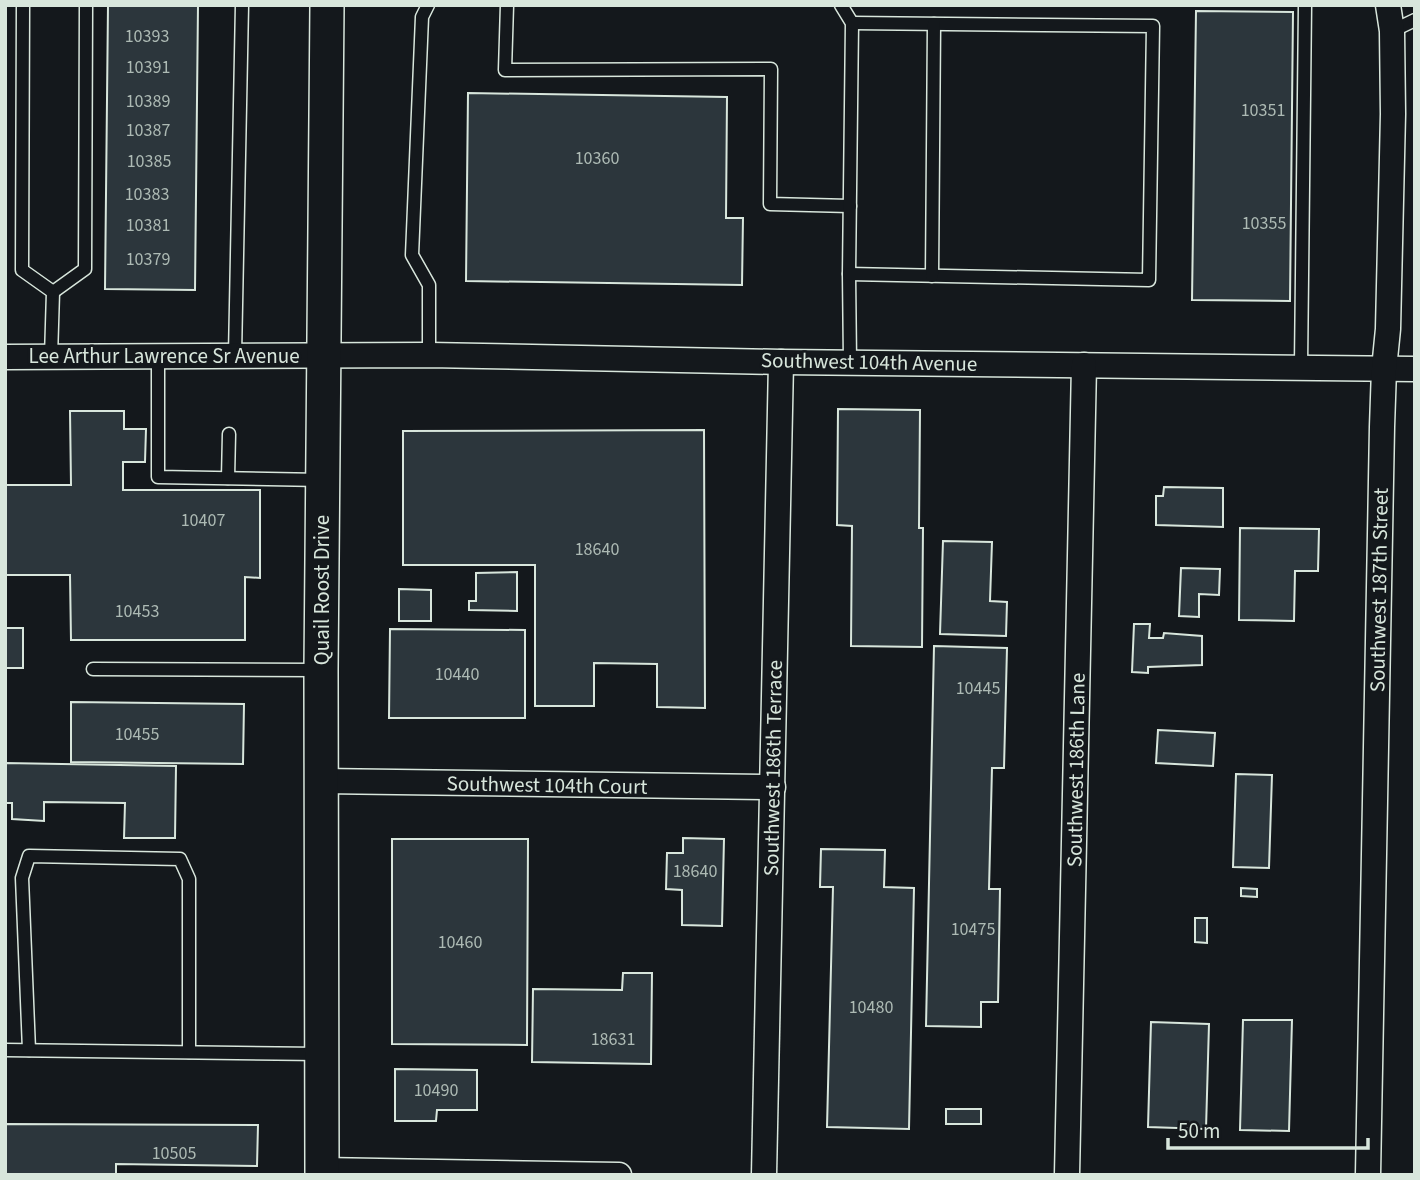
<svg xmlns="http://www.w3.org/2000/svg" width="1420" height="1180" viewBox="0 0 1420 1180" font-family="'Source Sans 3',sans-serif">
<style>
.building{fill:#2c363c;stroke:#d8e6dc;stroke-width:2}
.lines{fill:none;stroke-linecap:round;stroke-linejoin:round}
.lane-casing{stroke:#d8e6dc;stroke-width:15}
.street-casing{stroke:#d8e6dc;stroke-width:27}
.secondary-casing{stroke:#d8e6dc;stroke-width:36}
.lane{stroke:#14181c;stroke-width:12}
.street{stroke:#14181c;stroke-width:24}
.secondary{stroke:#14181c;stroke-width:33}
.labels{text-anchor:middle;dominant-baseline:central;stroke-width:5;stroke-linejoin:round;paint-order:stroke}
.number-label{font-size:18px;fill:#adbab4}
.street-label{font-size:21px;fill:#d8e6dc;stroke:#14181c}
</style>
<rect width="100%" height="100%" fill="#14181c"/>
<g class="building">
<path d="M108,5H198L195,290L105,289Z"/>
<path d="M1196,11L1293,12L1290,301L1192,300Z"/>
<path d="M468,93L727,97L726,218H743L742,285L466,281Z"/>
<path d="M838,409L920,410L919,528H923L922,647L851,646L852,526L837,525Z"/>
<path d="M70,411H124V429H146L145,462H123V490H260V578L245,577V640H71L70,575H5V485H71Z"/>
<path d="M704,430L705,708L657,707V664L594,663V706H535V565H403V431Z"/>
<path d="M1164,487L1223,488V527L1156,525V496H1163Z"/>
<path d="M1240,528L1319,529L1318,571H1295L1294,621L1239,620Z"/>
<path d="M943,541L992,542L990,601L1007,602L1006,636L940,634Z"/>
<path d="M1181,568L1220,569L1219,595L1199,594V617L1179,616Z"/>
<path d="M517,572V611L469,610V601H476V573Z"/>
<path d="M399,589L431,590V621H399Z"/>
<path d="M1134,624H1150L1149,638H1163L1164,633L1202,636V665L1148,667V673L1132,672Z"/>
<rect x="5" y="628" width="18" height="40"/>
<path d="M390,629L525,630V718H389Z"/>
<path d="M934,646L1007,648L1004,768H992L989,889H1000L998,1002H981V1027L926,1026Z"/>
<path d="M71,702L244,704L243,764L71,762Z"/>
<path d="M1158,730L1215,733L1213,766L1156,763Z"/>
<path d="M5,763L176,766L175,838H124L125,803L44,802V821L12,819V803H5Z"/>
<path d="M1236,774L1272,775L1269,868L1233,867Z"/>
<path d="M683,838L724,839L722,926L682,925V890L666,889L667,853H683Z"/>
<path d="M392,839H528L527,1045L392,1044Z"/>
<path d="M821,849L885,850L884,887L914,888L909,1129L827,1127L833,887H820Z"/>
<path d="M1241,888L1257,889V897L1241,896Z"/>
<path d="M1195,918H1207V943L1195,942Z"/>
<path d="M623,973H652L651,1064L532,1062L533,989L622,990Z"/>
<path d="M1243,1020H1292L1289,1131L1240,1130Z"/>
<path d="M1151,1022L1209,1024L1206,1129L1148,1127Z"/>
<path d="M395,1069L477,1070V1110H437L436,1121H395Z"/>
<rect x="946" y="1109" width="35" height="15"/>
<path d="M5,1124L258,1125L257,1166L116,1164V1175H5Z"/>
</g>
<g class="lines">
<g class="lane-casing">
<g id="lane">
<path d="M23,5L22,270L53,292L51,357"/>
<path d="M428,5L422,17L412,255L429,285V355"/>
<path d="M507,5L505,70L771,69L770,204L850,206"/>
<path d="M841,5L852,23L849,274L850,362"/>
<path d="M1392,31L1415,20"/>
<path d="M849,274L1149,280L1153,26L852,23"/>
<path d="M932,276L934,24"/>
<path d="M53,292L85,269L86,5"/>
<path d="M235,355L242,5"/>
<path d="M158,356V477L322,480"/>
<path d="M1301,366L1305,5"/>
<path d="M228,478L229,434"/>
<path d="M93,669L320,670"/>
<path d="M5,1050L321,1054"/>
<path d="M29,1050L22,878L29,856L180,859L189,879V1052"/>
</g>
</g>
<g class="street-casing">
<g id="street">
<path d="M5,357L429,355L781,362L1415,369"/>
<path d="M321,781L773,787"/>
<path d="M322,1170L619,1175"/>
<path d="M764,1175L781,362"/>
<path d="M1067,1175L1084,365"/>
<path d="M1368,1175L1382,427L1384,369L1388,329L1393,114L1392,31L1388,5"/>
</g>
</g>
<g class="secondary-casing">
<path id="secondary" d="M322,1175L321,670L327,5"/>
</g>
<use href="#lane" class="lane"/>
<use href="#street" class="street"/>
<use href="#secondary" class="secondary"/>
</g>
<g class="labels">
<g class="number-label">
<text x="147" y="36">10393</text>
<text x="148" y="67">10391</text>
<text x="148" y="101">10389</text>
<text x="1263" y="110">10351</text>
<text x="148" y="130">10387</text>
<text x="597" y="158">10360</text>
<text x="149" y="161">10385</text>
<text x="147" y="194">10383</text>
<text x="1264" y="223">10355</text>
<text x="148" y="225">10381</text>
<text x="148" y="259">10379</text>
<text x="203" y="520">10407</text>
<text x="597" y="549">18640</text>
<text x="137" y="611">10453</text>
<text x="457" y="674">10440</text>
<text x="978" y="688">10445</text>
<text x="137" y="734">10455</text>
<text x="695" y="871">18640</text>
<text x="973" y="929">10475</text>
<text x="460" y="942">10460</text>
<text x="871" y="1007">10480</text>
<text x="613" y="1039">18631</text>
<text x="436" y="1090">10490</text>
<text x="174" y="1153">10505</text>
</g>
<g class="street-label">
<text x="164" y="356">Lee Arthur Lawrence Sr Avenue</text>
<text transform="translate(869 362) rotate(1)">Southwest 104th Avenue</text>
<text transform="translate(322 590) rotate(-90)">Quail Roost Drive</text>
<text transform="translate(1379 590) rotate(-89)">Southwest 187th Street</text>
<text transform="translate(773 768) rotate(-89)">Southwest 186th Terrace</text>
<text transform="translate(1076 770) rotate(-89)">Southwest 186th Lane</text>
<text transform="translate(547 785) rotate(1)">Southwest 104th Court</text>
</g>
</g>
<rect width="1420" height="1180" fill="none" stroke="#d8e6dc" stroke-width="14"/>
<path d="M1168 1138v10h200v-10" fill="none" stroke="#d8e6dc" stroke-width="3.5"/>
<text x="1178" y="1138" font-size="21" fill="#d8e6dc" stroke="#14181c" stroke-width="5" paint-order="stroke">50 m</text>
</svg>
